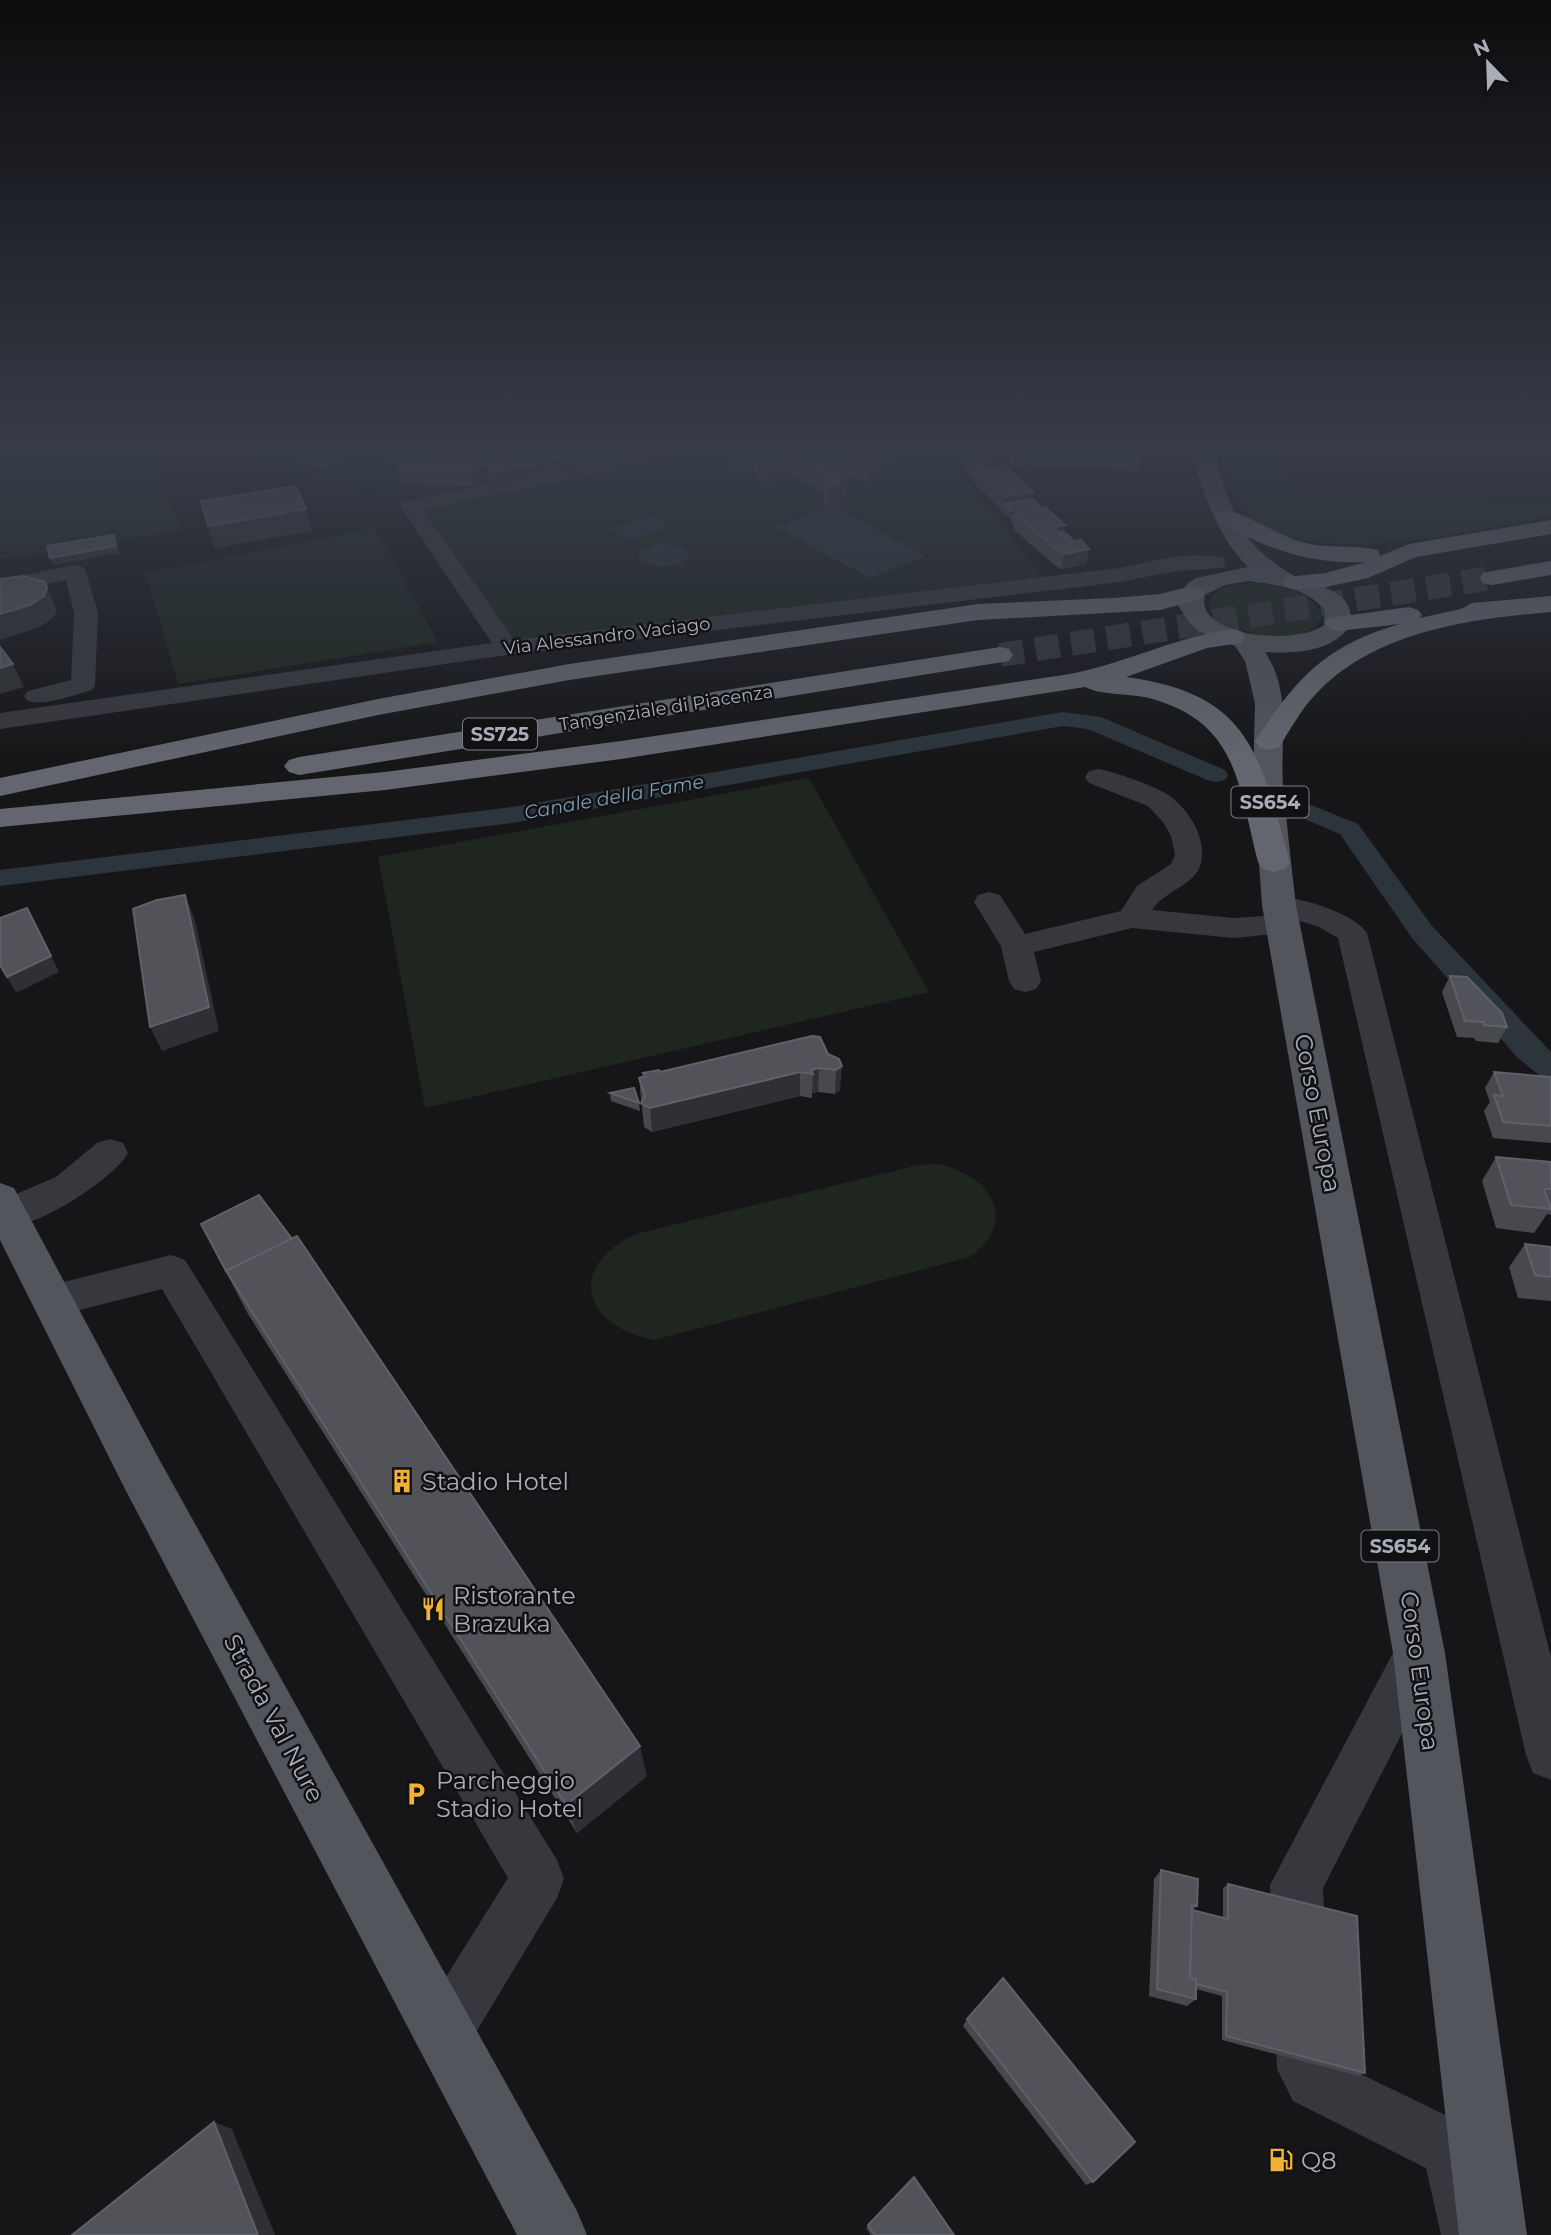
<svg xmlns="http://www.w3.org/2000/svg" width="1551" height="2235" viewBox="0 0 1551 2235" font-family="Montserrat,sans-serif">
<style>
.green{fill:#1e261f}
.water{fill:#2c353c}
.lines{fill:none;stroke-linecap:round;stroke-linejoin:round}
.canal{fill:#2c353c;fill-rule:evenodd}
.highway-tunnel{stroke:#333438;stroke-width:24;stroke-dasharray:24 12;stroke-linecap:butt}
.minor{fill:#37383d;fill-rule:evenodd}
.major{fill:#53555c;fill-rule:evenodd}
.highway{fill:#63666e;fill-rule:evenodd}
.wall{fill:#47494d}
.shaded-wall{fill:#2f3033}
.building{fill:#525359;stroke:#5f6168;stroke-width:2}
.labels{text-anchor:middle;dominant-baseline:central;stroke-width:5;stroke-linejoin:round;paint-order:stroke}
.far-street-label{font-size:18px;fill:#a8adb8;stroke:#111113}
.shield{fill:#111113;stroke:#7b7e86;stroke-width:2}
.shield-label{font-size:19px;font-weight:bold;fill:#a8adb8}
.far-water-label{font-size:19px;font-style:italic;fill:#7f9bb3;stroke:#111113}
.near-street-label{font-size:24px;fill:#a8adb8;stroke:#111113}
.near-poi-label{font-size:24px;fill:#a8adb8;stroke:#111113;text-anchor:start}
</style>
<rect width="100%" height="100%" fill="#161618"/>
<g class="green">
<path d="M0,447H152L182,530L0,560Z"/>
<path d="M246,447H637C622,455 606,465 589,471C485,503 342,508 246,447Z"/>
<path d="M724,447H930L935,453L943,452L1045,580L516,646L417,511Z"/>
<path d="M1220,447H1282L1293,489L1551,501V517C1479,529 1312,571 1253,518C1233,500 1227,472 1220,447Z"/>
<path d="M375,528L438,642L178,684L146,573Z"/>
<path d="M1258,583C1282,586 1312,591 1322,616C1306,653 1228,636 1210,608C1209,584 1240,584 1258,583Z"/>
<path d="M809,778L929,992L425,1108L378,857Z"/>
<path d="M938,1164C989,1175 1021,1219 970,1257L654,1340C582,1326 566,1266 636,1234L918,1165Z"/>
</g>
<g class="water">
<path d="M833,505L925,556L870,578L775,527Z"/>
<path d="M651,516L670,527L628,540L610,529Z"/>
<path d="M658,543L682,546L688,553L687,558C673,569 653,569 639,559V551Z"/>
</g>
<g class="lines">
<g class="canal">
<path d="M1063,712L1101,717L1225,770L1228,775L1225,780L1216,782L1207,780L1088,729L1063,726L512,823L0,886V870L512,807Z"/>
<path d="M1311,805L1358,824L1432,926L1551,1052V1079L1540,1076L1517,1057L1412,938L1340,834L1302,818L1298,813L1302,808Z"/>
</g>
<path class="highway-tunnel" d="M1000,655L1492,578"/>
<g class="minor">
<path d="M668,447H706L696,453L423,510L514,640L1120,568C1152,562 1190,550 1223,558L1226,563L1223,568L1176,571L1120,582L507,655L0,729V713L492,643L400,506L403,502Z"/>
<path d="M75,565L83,567L86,572L98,613L95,685L92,690C73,695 47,706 28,701L24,696L28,691L71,680L74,613L66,580L0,594V580Z"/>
<path d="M1099,769C1121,774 1146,783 1165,793C1189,806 1213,847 1197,872C1186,888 1163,893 1152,910L1234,918L1280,915L1268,912L1264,905L1268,898C1290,892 1355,913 1367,933L1551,1657V1780L1533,1773L1526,1755L1338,938L1319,927L1294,919L1297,925L1293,932L1234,938L1132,928L1034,952L1041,981L1036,989L1025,992L1014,989L1009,981L1001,946L974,902L978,895L989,892L1000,895L1025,934L1121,911L1137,886L1171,864L1175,855L1171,836L1163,822L1148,806L1089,783L1085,777L1089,771Z"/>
<path d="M110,1139L123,1143L128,1153C114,1179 28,1235 0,1226V1201L56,1177L97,1143Z"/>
<path d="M171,1255L185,1260L557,1860L564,1879L557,1898L464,2052L444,2060L424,2052L416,2032L424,2012L508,1878L162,1289L52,1317L38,1313L32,1301L38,1289L52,1285Z"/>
<path d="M1419,1629L1436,1636L1443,1653L1323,1888L1326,1948L1318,1967L1299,1975L1280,1967L1272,1948L1270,1885L1402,1636Z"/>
<path d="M1303,1986L1323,1994L1331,2014L1334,2061L1472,2128L1481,2149L1503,2235H1441L1426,2168L1293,2101L1277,2069L1275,2014L1283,1994Z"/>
</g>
<g class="major">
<path d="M1191,447H1213C1221,480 1232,519 1255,546C1265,557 1280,568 1293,575C1314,586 1360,590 1349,627C1331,652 1294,654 1265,652C1292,691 1280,741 1283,785C1287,825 1291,865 1296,905L1445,1653L1527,2235H1459L1393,1653L1262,905L1253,782L1255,703L1245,661L1235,646L1198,631L1188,621L1178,605V596L1187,584L1196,578L1248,567C1216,535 1201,490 1191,447ZM1248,581C1273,584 1310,588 1325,611L1324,625C1298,646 1193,637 1205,595L1225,585Z"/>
<path d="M0,1183L14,1188L159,1459L577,2211L587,2235H517L125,1489L0,1240Z"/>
</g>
<g class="highway">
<path d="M1228,510C1254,517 1278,536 1305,543C1329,549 1354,544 1378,550L1380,556L1409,544L1551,520V534L1416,557L1368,578L1326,587L1295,589L1286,587L1283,582L1286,577L1326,573L1366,562C1313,565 1265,549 1220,522L1216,517L1220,512Z"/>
<path d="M1551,561V575L1492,585L1483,583L1480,578L1483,573L1492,571Z"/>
<path d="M1192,586L1201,589L1205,594L1201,599L1160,610L978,620L569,680L378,715L0,796V778L378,699L569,664L978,604L1113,598L1160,594Z"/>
<path d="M1551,596V612C1470,619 1375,631 1316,694C1301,709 1291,729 1279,747L1269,750L1259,747L1255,741C1297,678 1324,646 1400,624L1338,631L1329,628L1325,623L1329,618L1409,607L1418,610L1422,615L1420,618L1461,609L1472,603Z"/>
<path d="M1232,629L1241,631L1245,637L1241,643L1207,648L1126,677C1253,694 1259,756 1290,862L1285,869L1274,872L1263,869L1258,862C1238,786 1239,722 1149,698C1129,693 1103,696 1085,687L621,759L385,790L0,827V809L385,772L621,741L1070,674C1126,663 1176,637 1232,629Z"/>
<path d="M1000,647L1009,649L1013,655L1009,661L299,775L289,772L284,766L289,760L299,757Z"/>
</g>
</g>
<g class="wall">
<path d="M256,447H370L332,469L320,470Z"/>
<path d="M385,447H624L585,466L565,460L564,453L560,454L566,473L496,486L488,475L487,468L479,469L480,474L473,486L401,485L398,471L402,465L386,462L383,448Z"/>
<path d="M720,447H915L868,482L834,472L846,500L840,502V505L837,507L828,508L824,501V493L791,475L767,484L754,471L730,474L727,466L726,458L720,450Z"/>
<path d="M930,447H979L990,461V467L1032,499L1040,506L1039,508L1065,525L1064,532L1074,541L1084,543L1086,564L1062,569L1056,566L1013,529L1014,524L1011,521V518H1009L975,483L950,452L935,453Z"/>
<path d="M1009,447H1137L1139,464L1138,471L1024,465V467L1009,466Z"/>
<path d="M1450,976L1507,1027L1498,1043L1476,1041L1474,1038L1457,1037L1442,992Z"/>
<path d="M828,1054L839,1059L840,1090L835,1094L818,1092L812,1093V1098L800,1096L652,1132L644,1127L639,1078L644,1076L643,1073Z"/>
<path d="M1494,1072L1551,1077V1143L1493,1138L1484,1111L1490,1102L1485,1088Z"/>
<path d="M610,1093L639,1103L640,1111L611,1101Z"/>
<path d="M1496,1157L1551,1162V1215L1547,1214L1534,1233L1496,1228L1482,1181Z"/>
<path d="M201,1224L647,1776L577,1833L248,1314Z"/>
<path d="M1525,1244L1551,1247V1301L1518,1298L1509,1267Z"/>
<path d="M1161,1870L1197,1906L1193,1910L1223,1918V1888L1228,1884L1365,2073L1359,2076L1222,2040V1996L1196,1989V1999L1187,2006L1149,1996L1154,1879Z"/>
<path d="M967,2019L1093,2182L1086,2185L963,2026Z"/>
<path d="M914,2177L954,2235H871L866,2228Z"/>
</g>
<g class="shaded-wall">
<path d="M327,447H370L332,469Z"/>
<path d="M530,447H563L564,453L551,457L497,467L495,453Z"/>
<path d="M595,447H624L585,466L583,452Z"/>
<path d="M791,447H800V452V447H810V452L804,451V461L792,454L791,475L767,484V463Z"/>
<path d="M889,447H915L868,482L869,461Z"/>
<path d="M935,447H950V452L935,453Z"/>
<path d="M754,450V471L730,474L729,453Z"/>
<path d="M829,450V471L819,469L820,453Z"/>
<path d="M564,459L566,473L496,486L494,472Z"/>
<path d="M477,460L480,474L473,486L471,472Z"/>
<path d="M847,479L846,500L840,502V505L837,507L828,508L829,486L837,481Z"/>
<path d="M1033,492L1031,506L1003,504L1004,496Z"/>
<path d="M1040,506L1039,513L1012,514L1011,518H1009L1010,511Z"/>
<path d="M306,509L312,531L215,548L208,526Z"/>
<path d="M1065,525L1063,539L1053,527Z"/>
<path d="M114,535L119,553L53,565L50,558Z"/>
<path d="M1083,549H1089L1086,564L1062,569L1064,554Z"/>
<path d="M45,582L57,611L53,618L40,627L0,640V614Z"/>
<path d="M13,664L24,687L0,694V668Z"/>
<path d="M185,895L195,920L219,1031L162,1051L150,1027Z"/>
<path d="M36,924L59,972L16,993L7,977Z"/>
<path d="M842,1066L840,1090L835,1094L836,1070Z"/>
<path d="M819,1068L818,1092L812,1093L813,1074L811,1070Z"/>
<path d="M800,1072V1096L652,1132L650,1108Z"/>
<path d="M640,1746L647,1776L577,1833L566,1805Z"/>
<path d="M214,2122L232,2129L275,2235H258Z"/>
</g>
<g class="building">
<path d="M385,447H530L495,453L465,455L410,453L383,448Z"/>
<path d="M567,447H595L583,452Z"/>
<path d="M727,447H763L767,454L786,451L785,447H792L795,450L801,449L800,447H808L814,453L804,451L798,453L847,479L837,481L840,484L838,485L829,486L825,480L835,477L792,454L767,463L754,450L729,453Z"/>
<path d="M826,447H889L869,461L829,450L820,453Z"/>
<path d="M959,447H979L990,461L971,462Z"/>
<path d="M1011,447H1026V453L1011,452Z"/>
<path d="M1080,447H1129L1130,450Z"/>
<path d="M1129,447H1137L1139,464L1127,463Z"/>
<path d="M555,448L564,459L494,472L486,461Z"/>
<path d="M406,458L477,460L471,472L398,471Z"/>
<path d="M1006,466L1033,492L1004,496L977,469Z"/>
<path d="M999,467L977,469L976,476L970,469Z"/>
<path d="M296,486L306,509L208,526L201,501Z"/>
<path d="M1032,499L1040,506L1010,511L1003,504Z"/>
<path d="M1032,508H1046L1065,525L1053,527L1069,542L1081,540L1089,549L1064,554L1058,551L1015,514Z"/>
<path d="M1064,532L1074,541L1069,542L1059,533Z"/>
<path d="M114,535L116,546L50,558L47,546Z"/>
<path d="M23,576L45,582L47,588L44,596L30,605L0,614V579Z"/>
<path d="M0,647L13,664L0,668Z"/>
<path d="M185,895L209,1007L150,1027L133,909L157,900Z"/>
<path d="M27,908L51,956L7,977L0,965V918Z"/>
<path d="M1450,976L1467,977L1502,1013L1507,1027L1484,1025L1483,1022L1465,1021Z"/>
<path d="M812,1036L820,1037L828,1054L839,1059L842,1066L836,1070L819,1068L811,1070L813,1074L800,1072L650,1108L641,1103L645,1096L639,1078L645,1076L643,1073L659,1070L660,1072Z"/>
<path d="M1494,1072L1551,1077V1126L1503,1122L1494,1095L1503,1096Z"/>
<path d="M634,1088L639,1103L610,1093Z"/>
<path d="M1496,1157L1551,1162V1189H1544L1551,1209L1511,1205Z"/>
<path d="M259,1195L292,1239L226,1271L201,1224Z"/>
<path d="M297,1236L640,1746L566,1805L226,1271Z"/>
<path d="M1525,1244L1551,1247V1277L1535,1275Z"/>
<path d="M1161,1870L1198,1879L1197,1906L1192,1905L1190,1978L1196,1979V1999L1157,1989Z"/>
<path d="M1228,1884L1357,1916L1365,2073L1226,2036L1227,1992L1196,1984V1979L1190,1978L1192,1910L1228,1919Z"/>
<path d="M1003,1978L1135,2142L1093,2182L967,2019Z"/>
<path d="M214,2122L258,2235H72Z"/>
<path d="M914,2177L954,2235H875L868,2225Z"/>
</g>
<linearGradient id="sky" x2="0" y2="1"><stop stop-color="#0c0c0d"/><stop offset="0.59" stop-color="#363c48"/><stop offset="1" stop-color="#363c48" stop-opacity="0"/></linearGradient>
<rect width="1551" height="760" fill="url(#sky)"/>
<defs>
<g id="building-bare" transform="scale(1.89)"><path d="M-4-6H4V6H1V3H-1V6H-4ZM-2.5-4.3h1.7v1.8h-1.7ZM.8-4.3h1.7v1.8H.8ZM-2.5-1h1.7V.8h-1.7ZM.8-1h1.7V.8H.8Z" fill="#f2b134" stroke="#111113" stroke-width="2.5" paint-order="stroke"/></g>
<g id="restaurant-bare" transform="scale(1.89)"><path d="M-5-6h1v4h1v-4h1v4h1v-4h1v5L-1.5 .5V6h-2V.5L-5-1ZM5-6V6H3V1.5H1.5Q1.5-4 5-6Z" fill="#f2b134" stroke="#111113" stroke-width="2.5" paint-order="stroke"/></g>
<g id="parking-bare" transform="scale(1.89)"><path d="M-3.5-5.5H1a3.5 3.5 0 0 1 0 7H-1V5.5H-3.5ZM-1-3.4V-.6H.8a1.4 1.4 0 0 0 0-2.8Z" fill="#f2b134" stroke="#111113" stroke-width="2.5" paint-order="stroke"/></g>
<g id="fuel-bare" transform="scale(1.89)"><path d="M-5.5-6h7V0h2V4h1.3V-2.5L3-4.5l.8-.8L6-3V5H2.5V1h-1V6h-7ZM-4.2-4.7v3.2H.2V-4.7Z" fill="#f2b134" stroke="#111113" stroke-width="2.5" paint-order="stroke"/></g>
</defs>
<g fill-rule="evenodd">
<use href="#building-bare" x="402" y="1481"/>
<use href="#restaurant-bare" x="433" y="1609"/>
<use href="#parking-bare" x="416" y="1794"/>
<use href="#fuel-bare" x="1281" y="2160"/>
</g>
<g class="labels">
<g class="far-street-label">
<text transform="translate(607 636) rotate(-7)">Via Alessandro Vaciago</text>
<text transform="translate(666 708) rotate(-9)">Tangenziale di Piacenza</text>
</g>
<g class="shield">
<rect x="463" y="718.5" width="74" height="31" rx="5"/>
<rect x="1231.5" y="786.5" width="77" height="31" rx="5"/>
<rect x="1361.5" y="1530.5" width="77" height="31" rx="5"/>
</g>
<g class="shield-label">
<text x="500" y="734">SS725</text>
<text x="1270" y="802">SS654</text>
<text x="1400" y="1546">SS654</text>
</g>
<g class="far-water-label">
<text transform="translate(614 797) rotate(-10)">Canale della Fame</text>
</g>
<g class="near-street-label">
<text transform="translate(1318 1113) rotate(79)">Corso Europa</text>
<text transform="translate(1420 1671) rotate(82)">Corso Europa</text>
<text transform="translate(274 1718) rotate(62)">Strada Val Nure</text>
</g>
<g class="near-poi-label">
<text x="422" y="1481">Stadio Hotel</text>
<text x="453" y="1595">Ristorante<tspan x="453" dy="28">Brazuka</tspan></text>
<text x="436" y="1780">Parcheggio<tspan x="436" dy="28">Stadio Hotel</tspan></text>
<text x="1301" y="2160">Q8</text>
</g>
</g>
<g transform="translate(1488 63) rotate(337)" stroke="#111113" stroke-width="5" paint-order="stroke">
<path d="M0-5L12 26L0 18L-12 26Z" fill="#a8adb8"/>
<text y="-10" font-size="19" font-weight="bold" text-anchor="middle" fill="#a8adb8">N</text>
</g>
</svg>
